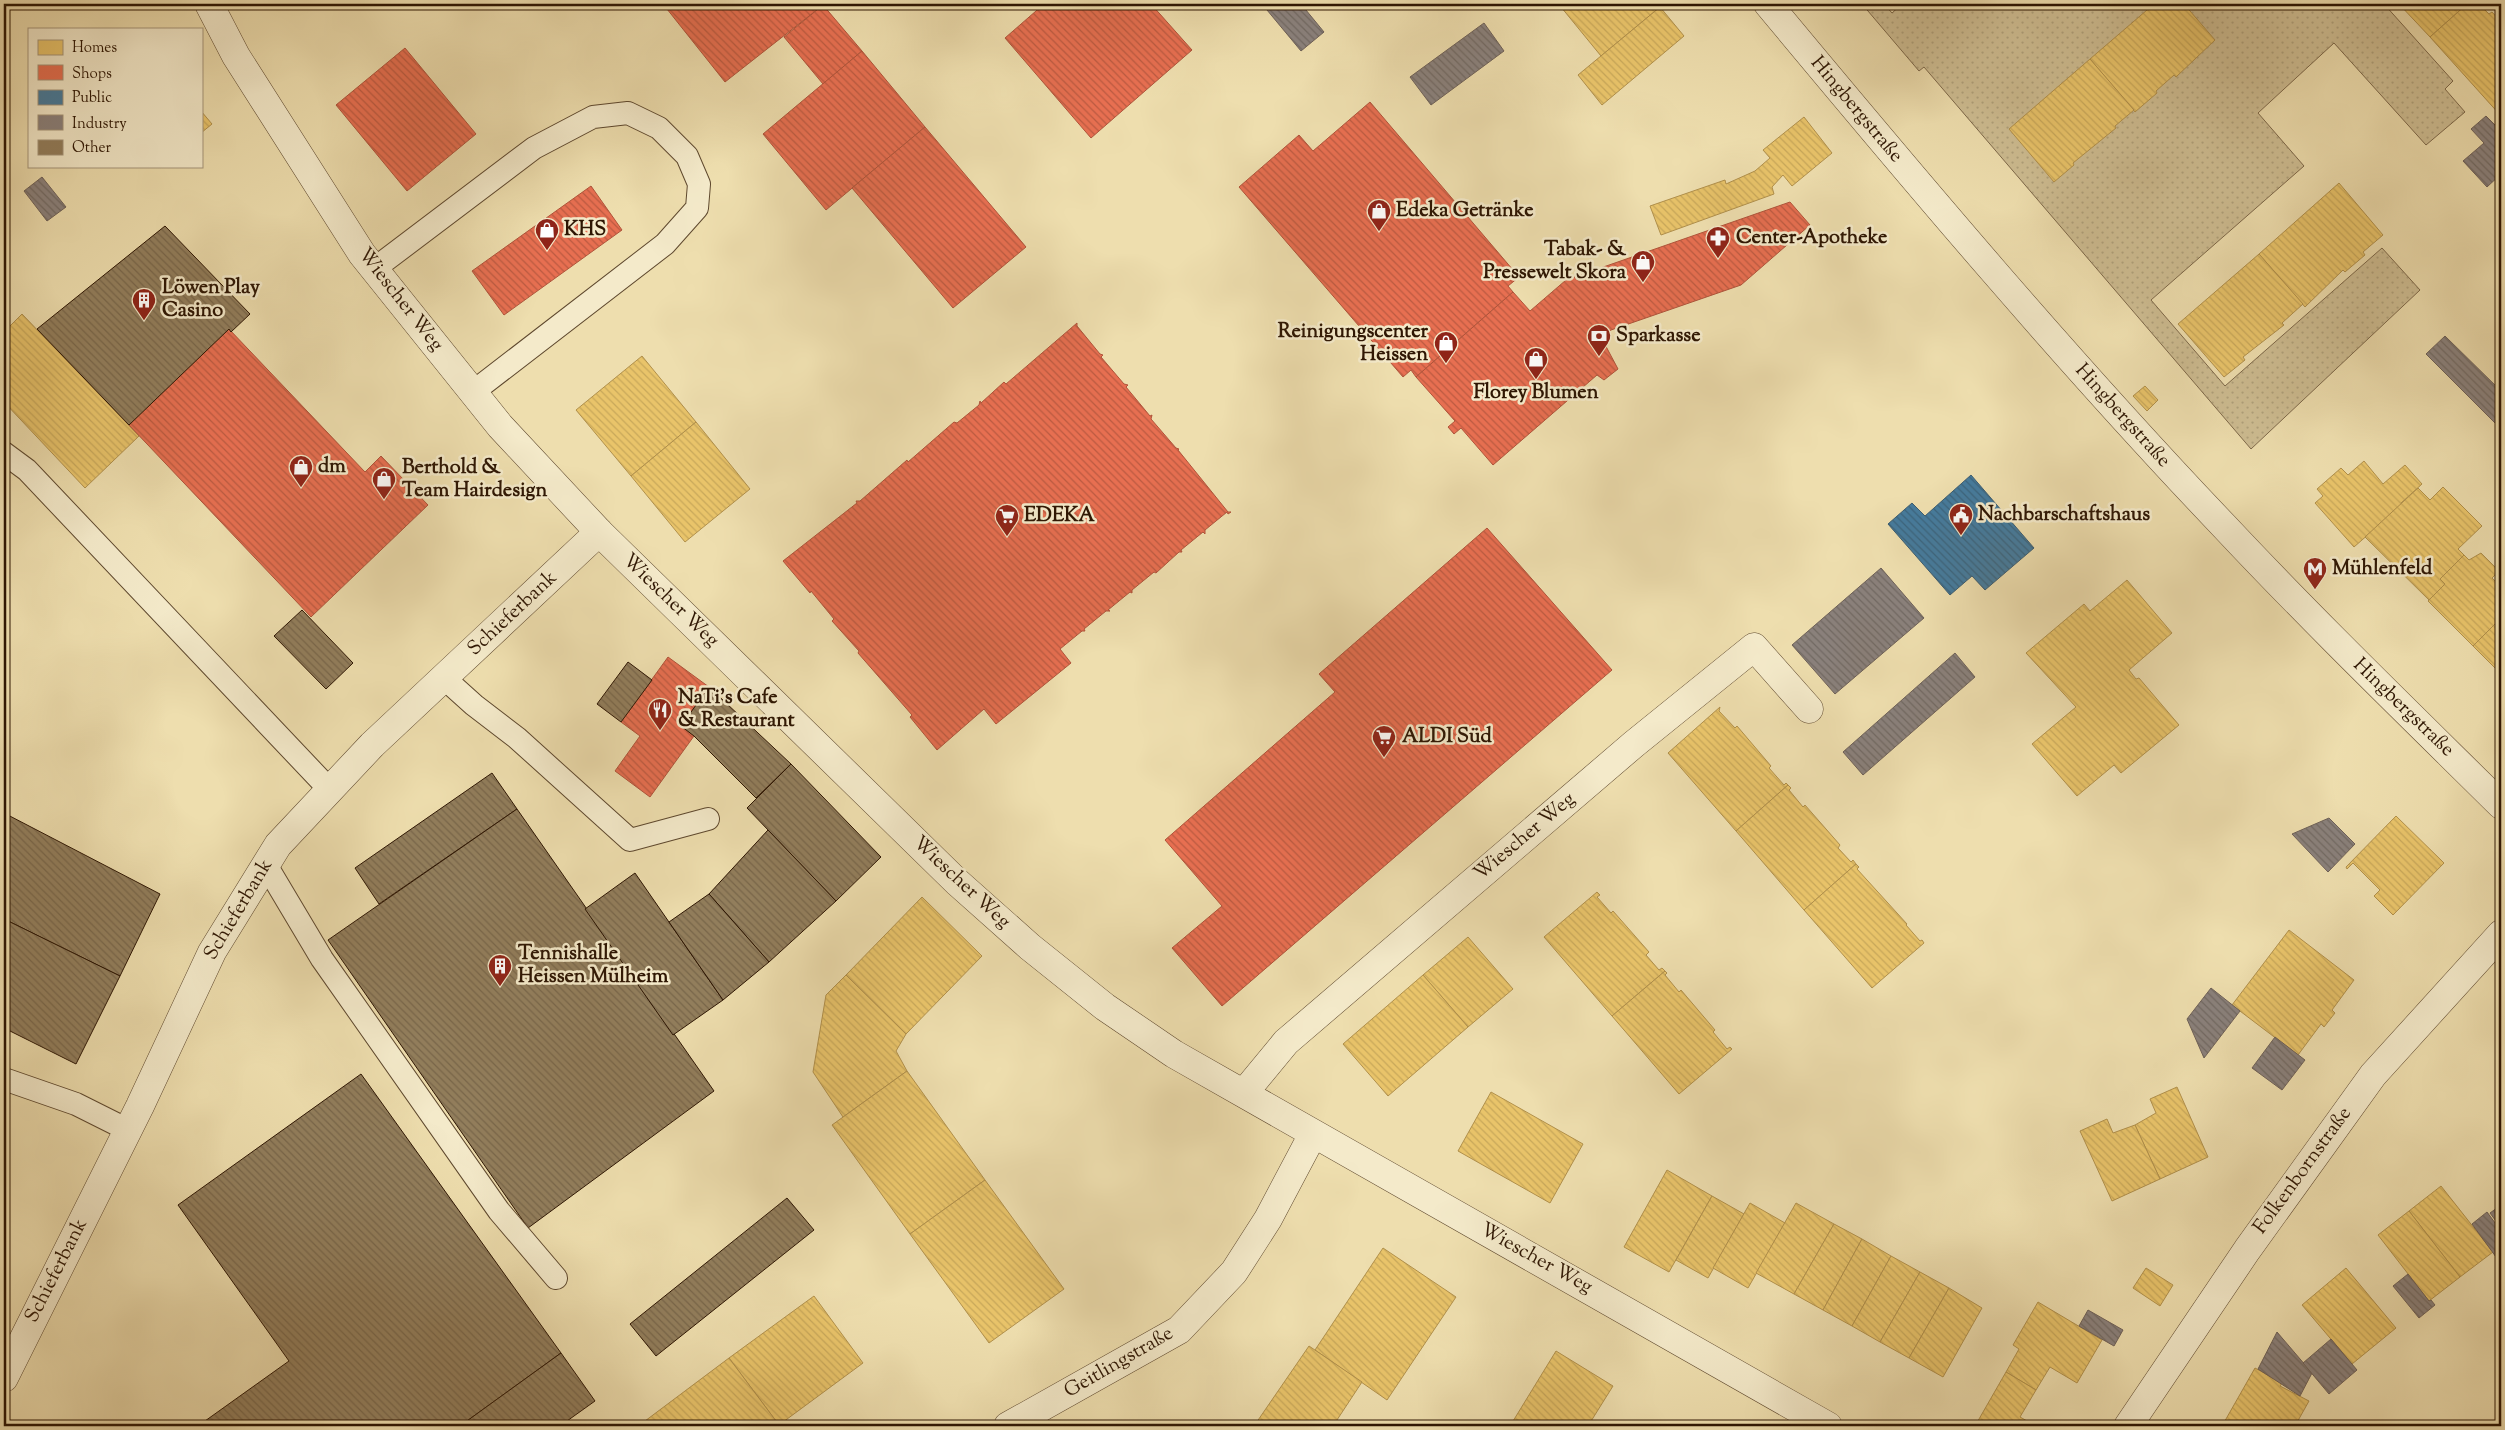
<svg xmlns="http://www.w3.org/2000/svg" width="2505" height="1430" viewBox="0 0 2505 1430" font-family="'Sorts Mill Goudy',serif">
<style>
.garden{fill:url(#garden-dots);stroke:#7e694a}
.homes{fill:url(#homes-back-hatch);stroke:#b1904b}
.shops{fill:url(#shops-back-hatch);stroke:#b0543a}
.public{fill:url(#public-back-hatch);stroke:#3e5d6f}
.industry{fill:url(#industry-back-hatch);stroke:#6e6158}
.building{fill:url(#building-back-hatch);stroke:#2e1603}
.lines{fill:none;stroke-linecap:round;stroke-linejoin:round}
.service-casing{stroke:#5e482e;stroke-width:24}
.minor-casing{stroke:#5e482e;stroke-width:29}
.tertiary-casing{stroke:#5e482e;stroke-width:29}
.service{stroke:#f4eaca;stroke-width:22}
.minor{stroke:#f4eaca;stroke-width:28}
.tertiary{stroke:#f4eaca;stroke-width:28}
.labels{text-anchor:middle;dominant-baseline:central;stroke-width:5;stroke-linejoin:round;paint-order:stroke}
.street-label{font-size:20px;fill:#2e1603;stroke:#f4eaca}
.poi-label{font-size:20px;font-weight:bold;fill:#2e1603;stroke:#f4eaca;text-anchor:start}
</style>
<defs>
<pattern id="garden-dots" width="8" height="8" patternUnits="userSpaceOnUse" patternTransform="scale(1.25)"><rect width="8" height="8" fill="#cdbc91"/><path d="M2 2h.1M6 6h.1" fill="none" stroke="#b0a17b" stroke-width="1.8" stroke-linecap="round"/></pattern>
<pattern id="homes-back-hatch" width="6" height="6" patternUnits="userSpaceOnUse" patternTransform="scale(1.25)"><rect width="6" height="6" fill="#e9c46a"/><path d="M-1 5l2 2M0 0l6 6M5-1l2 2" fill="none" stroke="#c8a85a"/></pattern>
<pattern id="shops-back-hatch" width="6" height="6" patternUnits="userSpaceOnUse" patternTransform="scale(1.25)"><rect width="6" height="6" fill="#e76f51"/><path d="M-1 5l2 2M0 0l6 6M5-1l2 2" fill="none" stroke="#bc5a41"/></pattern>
<pattern id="public-back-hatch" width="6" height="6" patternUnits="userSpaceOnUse" patternTransform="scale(1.25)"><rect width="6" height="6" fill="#457b9d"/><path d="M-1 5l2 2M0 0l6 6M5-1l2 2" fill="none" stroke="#3a647e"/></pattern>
<pattern id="industry-back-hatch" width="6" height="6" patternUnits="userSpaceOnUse" patternTransform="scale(1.25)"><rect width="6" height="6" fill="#8a817c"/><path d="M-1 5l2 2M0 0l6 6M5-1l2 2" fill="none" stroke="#716963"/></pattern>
<pattern id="building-back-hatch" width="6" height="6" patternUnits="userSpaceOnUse" patternTransform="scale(1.25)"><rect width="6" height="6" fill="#927e5c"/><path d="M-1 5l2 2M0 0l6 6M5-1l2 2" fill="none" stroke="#78664a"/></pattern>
</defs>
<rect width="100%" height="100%" fill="#eedeae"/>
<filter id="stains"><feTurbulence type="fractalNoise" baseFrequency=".004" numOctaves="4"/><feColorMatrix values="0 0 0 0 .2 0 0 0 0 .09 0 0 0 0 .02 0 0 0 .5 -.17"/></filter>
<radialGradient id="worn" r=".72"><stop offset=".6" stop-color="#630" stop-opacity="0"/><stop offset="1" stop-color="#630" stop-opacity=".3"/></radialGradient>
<path class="garden" d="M1862,4H1884L1892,13L1902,4H2384L2453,81L2445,89L2465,112L2426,145L2334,43L2258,113L2304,166L2151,300L2225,386L2382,248L2420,290L2251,449L1924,67L1919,71Z"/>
<g class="homes">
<path d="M1565,4H1657L1660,7L1601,56L1561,7Z"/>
<path d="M2154,4H2184L2215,40L2176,77L2174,75L2156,91L2157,93L2135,112L2090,59Z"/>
<path d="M2399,4H2467L2430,37Z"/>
<path d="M2467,4H2479L2489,14L2492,12L2501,22V116L2430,37Z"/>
<path d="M1660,7L1684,36L1602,105L1578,75Z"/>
<path d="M2090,59L2134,110L2115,126L2116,128L2073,163L2074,165L2054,182L2009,129Z"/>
<path d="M201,111L212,124L201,133Z"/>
<path d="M1804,117L1832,153L1792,186L1783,175L1772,187L1774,194L1661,235L1650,206L1725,180L1726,184L1755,171L1770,158L1763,150Z"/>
<path d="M2339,183L2383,235L2363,252L2365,255L2345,272L2343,270L2305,307L2259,254Z"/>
<path d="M2259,254L2303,304L2282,323L2284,325L2243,357L2245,360L2224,377L2178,324Z"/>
<path d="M22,314L139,436L85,488L4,402V332Z"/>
<path d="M642,356L696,422L631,476L576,410Z"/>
<path d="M2145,386L2158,400L2147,411L2133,396Z"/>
<path d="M696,422L750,489L685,542L631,476Z"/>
<path d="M2364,461L2383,484L2405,465L2422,484L2401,503L2402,505L2354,547L2315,503L2323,496L2317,489L2341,468L2348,475Z"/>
<path d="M2443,487L2482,526L2458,549L2464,555L2440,579L2445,584L2429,600L2365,537L2418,488L2430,500Z"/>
<path d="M2481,553L2499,571L2492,578L2501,587V618L2473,646L2428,601L2445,584L2440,579L2464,555L2469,560Z"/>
<path d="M2127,580L2172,633L2129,670L2136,679L2139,678L2179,725L2121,773L2114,765L2077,796L2032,744L2076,707L2026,653L2084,604L2090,611Z"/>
<path d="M2501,618V674L2473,646Z"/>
<path d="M1720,707L1719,711L1735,728L1737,726L1771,766L1769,768L1784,785L1786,783L1788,785L1736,831L1668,753Z"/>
<path d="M1788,785L1791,788L1789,790L1803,807L1805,805L1840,845L1838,848L1851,862L1853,860L1856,864L1804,910L1736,831Z"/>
<path d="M2396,816L2444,863L2393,915L2374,896L2380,890L2353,863L2347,869L2346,867Z"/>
<path d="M1856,864L1859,867L1857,869L1907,924L1906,925L1920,941L1922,940L1924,943L1872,988L1804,910Z"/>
<path d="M1597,892L1600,895L1597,897L1611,913L1613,911L1649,952L1646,955L1659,970L1662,968L1665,971L1612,1016L1544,937Z"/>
<path d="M922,897L982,956L906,1034L846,975Z"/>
<path d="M2289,930L2354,980L2332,1010L2335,1013L2324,1027L2321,1024L2298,1055L2232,1005Z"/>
<path d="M1468,937L1513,989L1468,1027L1423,975Z"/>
<path d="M1665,971L1667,973L1665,975L1679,992L1681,990L1715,1030L1713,1032L1727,1049L1730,1047L1732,1049L1679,1094L1612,1016Z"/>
<path d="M846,975L906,1034L896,1051L907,1071L843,1117L813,1072L826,995Z"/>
<path d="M1423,975L1468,1027L1388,1096L1343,1044Z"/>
<path d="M907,1071L985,1180L910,1234L832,1125Z"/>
<path d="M2177,1087L2208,1157L2160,1179L2135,1125L2156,1113L2150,1099Z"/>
<path d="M1491,1092L1583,1144L1550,1203L1458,1151Z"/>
<path d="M2107,1119L2113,1133L2135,1125L2160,1179L2112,1201L2080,1131Z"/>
<path d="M1667,1170L1712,1196L1669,1272L1624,1247Z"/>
<path d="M985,1180L1064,1289L989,1343L910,1234Z"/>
<path d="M2441,1186L2493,1252L2460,1277L2409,1211Z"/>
<path d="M1712,1196L1744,1214L1708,1278L1676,1260Z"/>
<path d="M1750,1203L1785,1223L1748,1288L1713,1268Z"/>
<path d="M1796,1203L1834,1224L1794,1294L1756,1273Z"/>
<path d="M2409,1211L2460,1277L2429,1301L2378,1235Z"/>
<path d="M1834,1224L1862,1239L1823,1310L1794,1294Z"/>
<path d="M1862,1239L1891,1256L1852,1326L1823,1310Z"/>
<path d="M1383,1248L1456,1297L1387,1400L1315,1350Z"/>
<path d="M1891,1256L1920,1272L1880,1342L1852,1326Z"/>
<path d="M2146,1268L2173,1285L2160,1306L2133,1288Z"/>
<path d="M2346,1268L2396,1328L2352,1364L2302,1305Z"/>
<path d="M1920,1272L1949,1288L1909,1358L1880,1342Z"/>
<path d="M1949,1288L1982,1308L1943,1377L1909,1358Z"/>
<path d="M814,1296L863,1363L779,1425L729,1358Z"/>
<path d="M2038,1302L2102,1340L2077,1383L2050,1367L2036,1390L2006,1372L2019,1349L2013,1345Z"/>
<path d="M1309,1346L1362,1382L1333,1426H1254Z"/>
<path d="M1556,1351L1613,1386L1588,1426H1510Z"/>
<path d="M729,1358L779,1425L649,1426L645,1421Z"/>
<path d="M2255,1368L2282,1383L2280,1386L2309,1401L2295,1426H2222Z"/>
<path d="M2006,1372L2036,1390L2020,1417L2036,1426H1975Z"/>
</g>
<g class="shops">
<path d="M663,4H822L823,5L725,82Z"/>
<path d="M1044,4H1151L1192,50L1091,138L1005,38Z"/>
<path d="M823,5L862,51L823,84L784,37Z"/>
<path d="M405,48L476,134L407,191L336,105Z"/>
<path d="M862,51L925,127L826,210L763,134Z"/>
<path d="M1370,102L1519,277L1508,286L1513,292L1416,377L1411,370L1403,377L1239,187L1299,135L1313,151Z"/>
<path d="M925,127L1026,247L953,308L852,188Z"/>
<path d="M591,186L622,230L504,315L472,271Z"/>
<path d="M1790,202L1810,225L1741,285L1611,330L1601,337L1618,369L1604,380L1597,375L1493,465L1461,428L1454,434L1448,427L1455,421L1416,377L1513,292L1530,311L1566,280Z"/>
<path d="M1077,323V326L1100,354L1103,355L1101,357L1124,384L1128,385L1126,387L1150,416L1152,415L1151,419L1176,448L1179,449L1178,450L1228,512H1231L1228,514L1227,512L1205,530V534L1203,532L1181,550L1182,552H1179L1156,573L1154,572L1132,590V593L1130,592L1108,610L1110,611H1106L1084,629L1085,631H1082L1060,649L1071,663L996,724L984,709L937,750L910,717L912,715L858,653L859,651L832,621L834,619L811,591L810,593L783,561L857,503L856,501H860L907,460L908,462L954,422L957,423L979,405L980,401L981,403L1004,382L1006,384Z"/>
<path d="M229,329L365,472L381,456L428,505L311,617L129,425Z"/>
<path d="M1487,528L1612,670L1222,1006L1172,948L1222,906L1165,840L1335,692L1319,674Z"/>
<path d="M668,657L709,687L681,726L694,736L650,797L615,771L640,736L621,722Z"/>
</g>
<path class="public" d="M1971,475L2034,548L1985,590L1972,576L1950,595L1888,524L1912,503L1925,516Z"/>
<g class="industry">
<path d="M1262,4H1301L1324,32L1301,51Z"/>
<path d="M1484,23L1504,51L1431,105L1410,77Z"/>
<path d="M2486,116L2499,129L2501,127V174L2487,187L2463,161L2484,143L2471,129Z"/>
<path d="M42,177L66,207L47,221L24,191Z"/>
<path d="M2445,336L2501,391V429L2426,354Z"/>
<path d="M1881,568L1924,618L1835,694L1792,645Z"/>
<path d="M1955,653L1975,677L1863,775L1843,752Z"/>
<path d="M2329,818L2355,844L2328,872L2292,834Z"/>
<path d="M2211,988L2240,1011L2204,1058L2187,1019Z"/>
<path d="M2275,1037L2305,1060L2282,1090L2252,1068Z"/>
<path d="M2501,1205V1228L2490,1213Z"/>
<path d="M2487,1212L2501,1231V1253L2496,1257L2472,1224Z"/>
<path d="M2408,1274L2429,1301L2431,1300L2435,1305L2419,1318L2393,1286Z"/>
<path d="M2088,1310L2123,1330L2114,1346L2079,1326Z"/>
<path d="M2277,1332L2312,1373L2300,1396L2258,1369Z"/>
<path d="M2331,1339L2357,1370L2329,1394L2303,1363Z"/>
</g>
<g class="building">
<path d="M165,226L250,314L231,332L229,329L129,425L37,329Z"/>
<path d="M302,610L353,663L326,689L274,636Z"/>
<path d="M628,662L652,680L621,722L597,704Z"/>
<path d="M709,687L791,764L756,798L694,736L681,726Z"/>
<path d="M791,764L881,857L836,901L747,808Z"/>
<path d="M492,773L517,809L379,904L355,868Z"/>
<path d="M517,809L714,1091L528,1228L328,940Z"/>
<path d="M4,813L160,894L120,976L4,919Z"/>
<path d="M768,830L836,901L769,962L709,894Z"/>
<path d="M635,873L723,1000L673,1035L585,909Z"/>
<path d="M709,894L769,962L723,1000L669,922Z"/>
<path d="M4,919L120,976L76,1064L4,1028Z"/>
<path d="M361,1074L561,1353L460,1426H198L289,1361L178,1205Z"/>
<path d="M787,1198L814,1230L656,1356L630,1324Z"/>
<path d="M561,1353L595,1401L560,1426H460Z"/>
</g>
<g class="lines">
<g class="service-casing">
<g id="service">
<path d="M374,269L534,148L593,117L628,113L659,128L687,156L699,184L697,208L665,244L473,392"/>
<path d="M4,453L27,470L330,790"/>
<path d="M444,678L474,705L517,738L630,840L708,819"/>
<path d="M266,865L322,959L499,1211L556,1278"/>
<path d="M4,1079L76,1104L128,1130"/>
</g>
</g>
<g class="minor-casing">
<g id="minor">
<path d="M209,4L236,56L362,254L500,426L599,532L957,882L1030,947L1105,1007L1174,1054L1828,1426"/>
<path d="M1244,1093L1286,1042L1634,744L1754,647L1809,709"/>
<path d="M4,1378L140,1106L212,952L278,845L372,745L599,532"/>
<path d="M1008,1426L1179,1330L1234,1272L1268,1219L1313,1134"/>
<path d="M2128,1426L2247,1250L2373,1075L2501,934"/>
</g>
</g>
<g class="tertiary-casing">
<path id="tertiary" d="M1768,4C1916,182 2065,359 2224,526C2314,622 2408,713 2501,805"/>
</g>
<use href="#service" class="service"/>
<use href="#minor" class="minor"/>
<use href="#tertiary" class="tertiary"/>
</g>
<defs>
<g id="shop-pin" transform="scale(1.25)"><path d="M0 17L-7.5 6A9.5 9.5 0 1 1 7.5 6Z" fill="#8f2418" stroke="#f4eaca"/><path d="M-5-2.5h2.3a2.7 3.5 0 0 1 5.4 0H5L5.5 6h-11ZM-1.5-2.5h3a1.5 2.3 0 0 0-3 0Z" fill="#fff"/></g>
<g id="pharmacy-pin" transform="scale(1.25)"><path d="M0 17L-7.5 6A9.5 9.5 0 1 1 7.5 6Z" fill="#8f2418" stroke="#f4eaca"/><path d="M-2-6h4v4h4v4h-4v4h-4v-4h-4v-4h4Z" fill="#fff"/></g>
<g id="building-pin" transform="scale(1.25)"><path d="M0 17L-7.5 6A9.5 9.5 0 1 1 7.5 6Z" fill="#8f2418" stroke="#f4eaca"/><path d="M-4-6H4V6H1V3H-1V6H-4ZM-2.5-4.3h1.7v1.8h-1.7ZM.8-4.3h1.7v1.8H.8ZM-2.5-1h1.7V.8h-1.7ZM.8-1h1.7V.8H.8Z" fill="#fff"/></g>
<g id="bank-pin" transform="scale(1.25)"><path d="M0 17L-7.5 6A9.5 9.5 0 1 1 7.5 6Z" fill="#8f2418" stroke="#f4eaca"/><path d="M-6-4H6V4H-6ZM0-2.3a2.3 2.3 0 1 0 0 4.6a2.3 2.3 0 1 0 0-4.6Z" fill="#fff"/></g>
<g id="civic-pin" transform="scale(1.25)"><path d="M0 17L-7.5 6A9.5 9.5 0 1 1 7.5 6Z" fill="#8f2418" stroke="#f4eaca"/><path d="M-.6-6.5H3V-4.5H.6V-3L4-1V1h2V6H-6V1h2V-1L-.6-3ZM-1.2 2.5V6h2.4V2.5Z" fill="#fff"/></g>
<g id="supermarket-pin" transform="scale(1.25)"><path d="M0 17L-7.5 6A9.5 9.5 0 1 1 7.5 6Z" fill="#8f2418" stroke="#f4eaca"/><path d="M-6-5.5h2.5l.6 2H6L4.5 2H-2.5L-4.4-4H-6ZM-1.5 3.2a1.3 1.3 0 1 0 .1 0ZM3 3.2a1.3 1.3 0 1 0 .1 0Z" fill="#fff"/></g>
<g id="metro-pin" transform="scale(1.25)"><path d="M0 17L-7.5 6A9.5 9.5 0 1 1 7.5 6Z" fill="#8f2418" stroke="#f4eaca"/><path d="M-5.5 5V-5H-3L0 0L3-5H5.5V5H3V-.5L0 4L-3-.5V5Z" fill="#fff"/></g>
<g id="restaurant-pin" transform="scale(1.25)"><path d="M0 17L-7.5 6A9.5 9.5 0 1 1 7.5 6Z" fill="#8f2418" stroke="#f4eaca"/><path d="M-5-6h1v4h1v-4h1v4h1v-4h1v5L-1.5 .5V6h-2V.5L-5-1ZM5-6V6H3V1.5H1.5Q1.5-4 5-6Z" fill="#fff"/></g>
</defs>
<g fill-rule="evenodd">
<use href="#shop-pin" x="1379" y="211"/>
<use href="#shop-pin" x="547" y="230"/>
<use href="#pharmacy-pin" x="1718" y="238"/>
<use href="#shop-pin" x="1643" y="262"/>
<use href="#building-pin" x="144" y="300"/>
<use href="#bank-pin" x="1599" y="336"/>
<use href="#shop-pin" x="1446" y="343"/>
<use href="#shop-pin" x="1536" y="359"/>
<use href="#shop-pin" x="301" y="467"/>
<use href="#shop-pin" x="384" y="479"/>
<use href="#civic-pin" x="1961" y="515"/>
<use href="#supermarket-pin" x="1007" y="516"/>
<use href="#metro-pin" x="2315" y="569"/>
<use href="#restaurant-pin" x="660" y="710"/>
<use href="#supermarket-pin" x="1384" y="737"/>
<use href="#building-pin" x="500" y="966"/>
</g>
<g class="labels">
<g class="street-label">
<text transform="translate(1856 110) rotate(50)">Hingbergstraße</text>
<text transform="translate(400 300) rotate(52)">Wiescher Weg</text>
<text transform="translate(2122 416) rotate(48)">Hingbergstraße</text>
<text transform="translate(670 601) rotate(44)">Wiescher Weg</text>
<text transform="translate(513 614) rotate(-43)">Schieferbank</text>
<text transform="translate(2403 708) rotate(44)">Hingbergstraße</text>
<text transform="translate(1525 837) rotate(-40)">Wiescher Weg</text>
<text transform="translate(961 883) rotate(43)">Wiescher Weg</text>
<text transform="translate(239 910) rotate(-59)">Schieferbank</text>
<text transform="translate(2303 1171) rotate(-54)">Folkenbornstraße</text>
<text transform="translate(1536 1259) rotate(29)">Wiescher Weg</text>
<text transform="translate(57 1271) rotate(-63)">Schieferbank</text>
<text transform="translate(1119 1363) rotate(-30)">Geitlingstraße</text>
</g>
<g class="poi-label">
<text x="1396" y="211">Edeka Getränke</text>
<text x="564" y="230">KHS</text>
<text x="1736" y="238">Center-Apotheke</text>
<text x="1626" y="250" text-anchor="end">Tabak- &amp;<tspan x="1626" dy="23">Pressewelt Skora</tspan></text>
<text x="162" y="288">Löwen Play<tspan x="162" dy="23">Casino</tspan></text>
<text x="1428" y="332" text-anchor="end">Reinigungscenter<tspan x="1428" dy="23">Heissen</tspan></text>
<text x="1616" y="336">Sparkasse</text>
<text x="1536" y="393" text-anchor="middle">Florey Blumen</text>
<text x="318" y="467">dm</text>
<text x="402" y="468">Berthold &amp;<tspan x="402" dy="23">Team Hairdesign</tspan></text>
<text x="1978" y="515">Nachbarschaftshaus</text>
<text x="1024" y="516">EDEKA</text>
<text x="2332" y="569">Mühlenfeld</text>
<text x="678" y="698">NaTi's Cafe<tspan x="678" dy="23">&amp; Restaurant</tspan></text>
<text x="1402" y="737">ALDI Süd</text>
<text x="518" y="954">Tennishalle<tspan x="518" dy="23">Heissen Mülheim</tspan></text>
</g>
</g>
<rect width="2505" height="1430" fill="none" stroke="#eedeae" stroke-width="20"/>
<rect x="5" y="5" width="2495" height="1420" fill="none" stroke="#2e1603" stroke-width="2.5"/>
<rect x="10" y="10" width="2485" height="1410" fill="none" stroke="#2e1603"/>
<rect x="28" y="28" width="175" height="140" fill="#f4eaca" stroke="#a5957a"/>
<rect x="38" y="40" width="25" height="15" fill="#e9c46a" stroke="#a5957a"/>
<text x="72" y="52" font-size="15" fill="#2e1603">Homes</text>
<rect x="38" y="65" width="25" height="15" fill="#e76f51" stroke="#a5957a"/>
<text x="72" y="78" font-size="15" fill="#2e1603">Shops</text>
<rect x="38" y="90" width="25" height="15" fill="#457b9d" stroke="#a5957a"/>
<text x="72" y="102" font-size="15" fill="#2e1603">Public</text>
<rect x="38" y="115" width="25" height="15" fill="#8a817c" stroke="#a5957a"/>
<text x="72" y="128" font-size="15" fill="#2e1603">Industry</text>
<rect x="38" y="140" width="25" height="15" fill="#927e5c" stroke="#a5957a"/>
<text x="72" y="152" font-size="15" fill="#2e1603">Other</text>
<rect width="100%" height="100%" filter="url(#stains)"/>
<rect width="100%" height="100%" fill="url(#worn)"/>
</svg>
